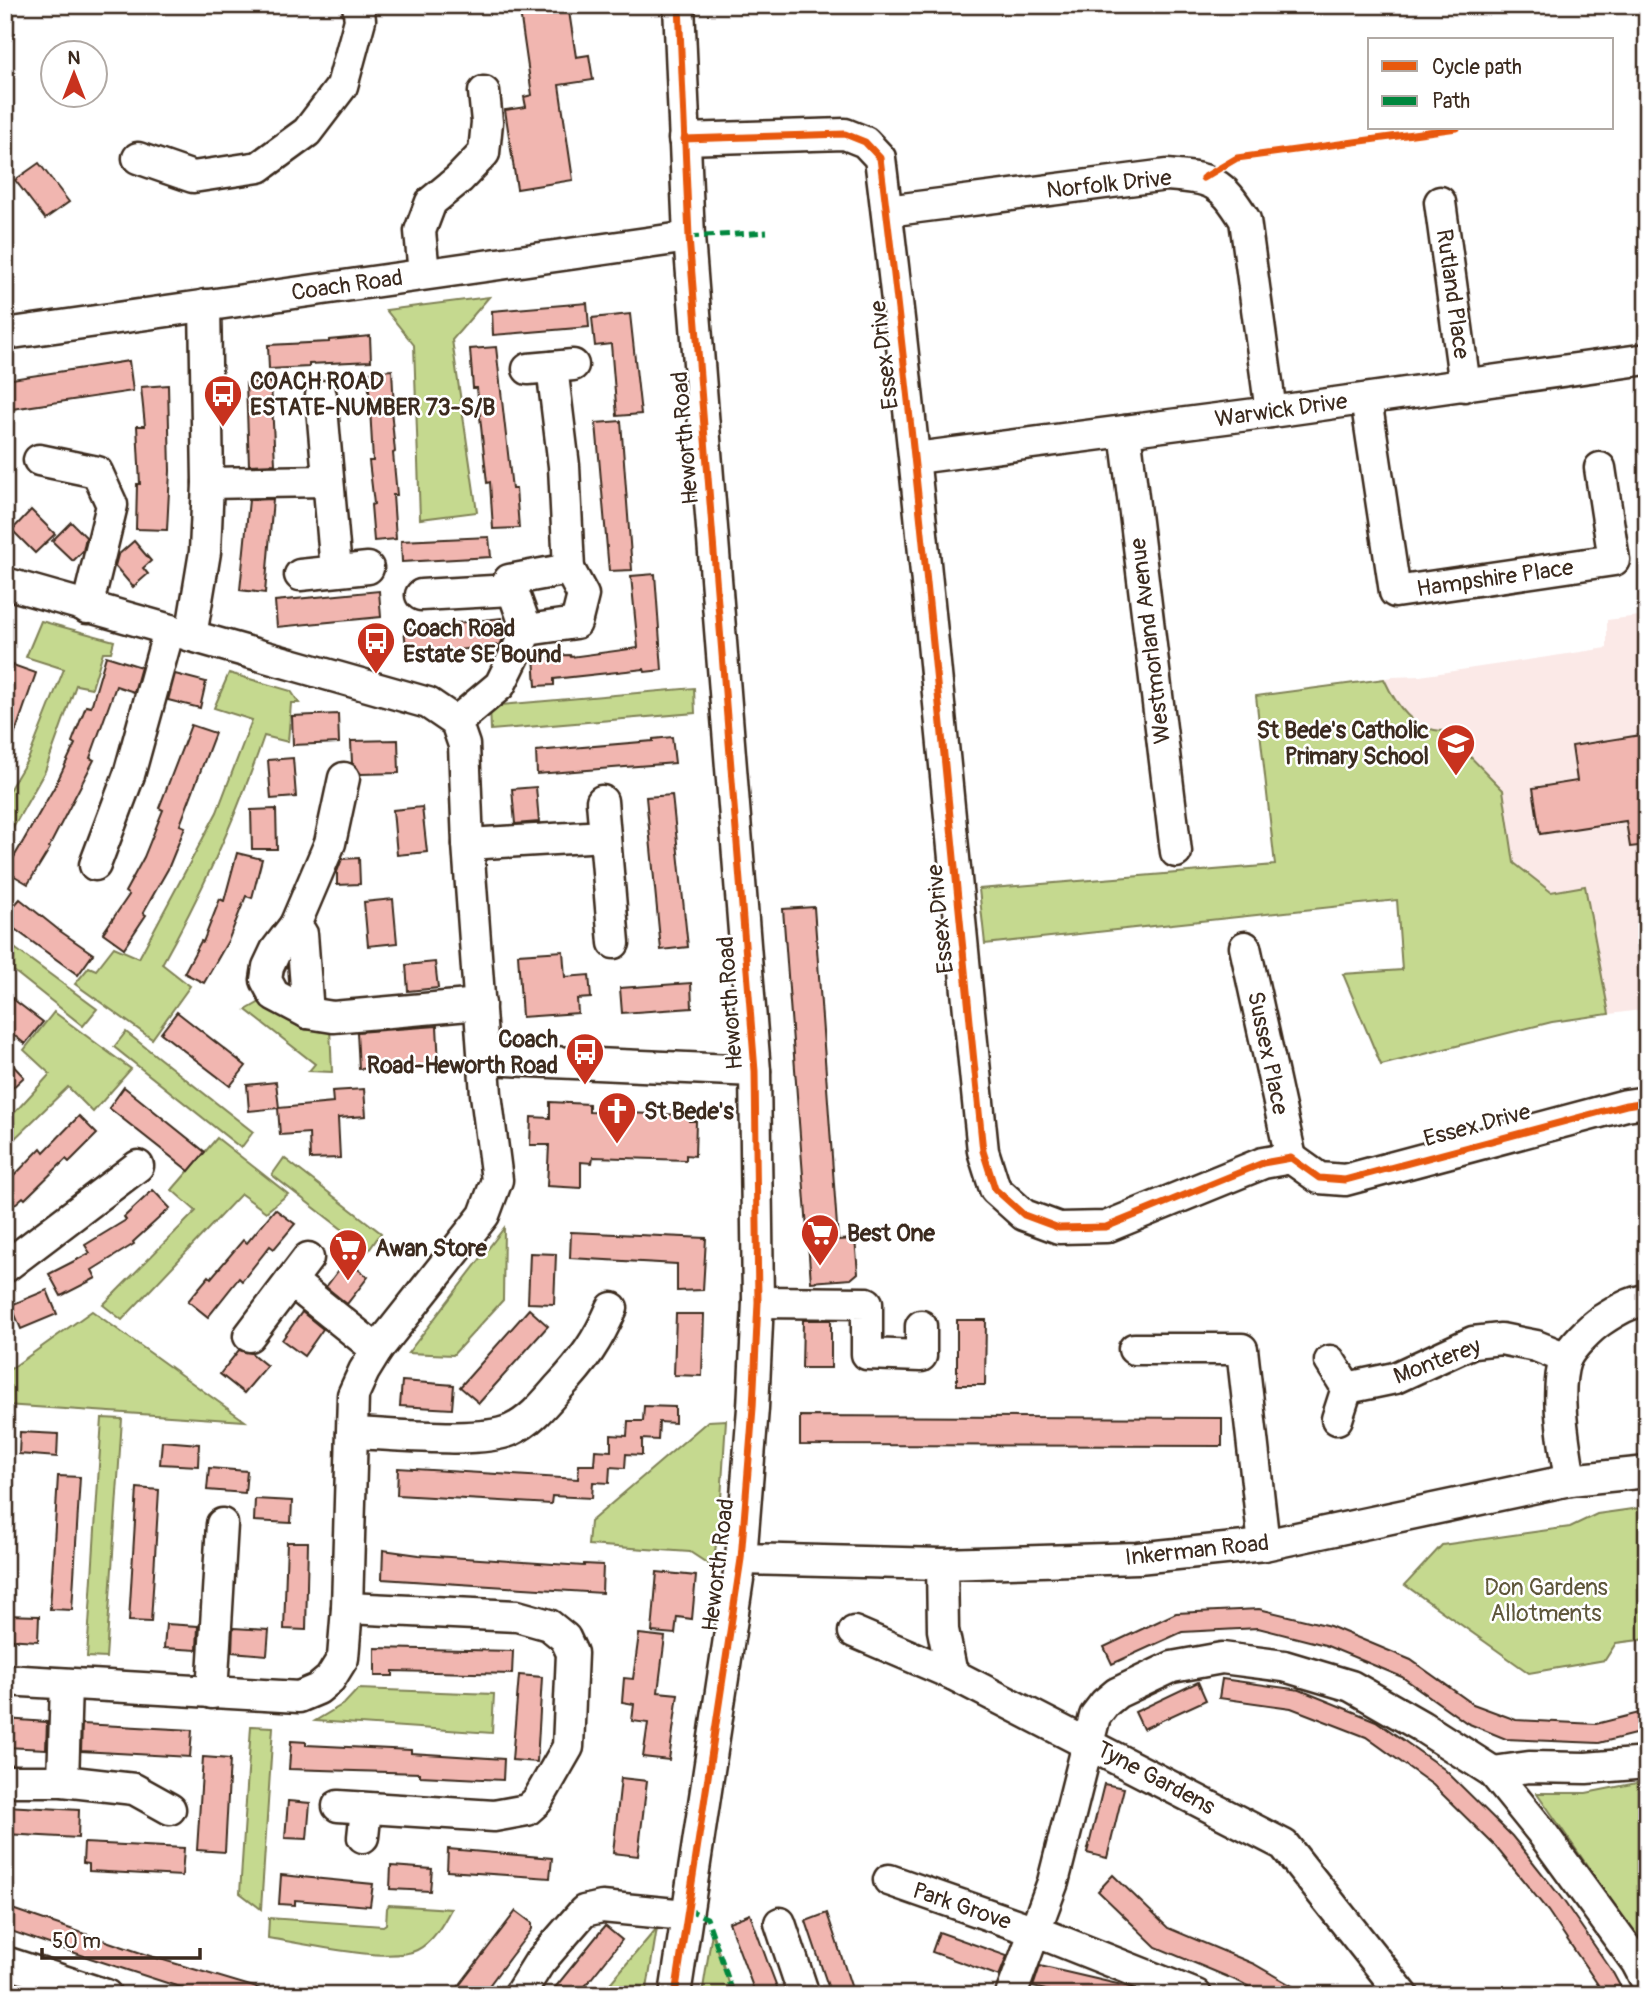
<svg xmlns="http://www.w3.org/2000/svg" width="1652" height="2000" viewBox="0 0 1652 2000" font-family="Pangolin,sans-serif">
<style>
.built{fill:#fbe9e7}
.green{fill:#c5d98f;stroke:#808256;stroke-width:2}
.building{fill:#f1b6b0;stroke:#3b2a1e;stroke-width:2}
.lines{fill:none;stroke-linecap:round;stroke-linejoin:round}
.minor-casing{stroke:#3b2a1e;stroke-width:35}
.minor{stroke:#fff;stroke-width:30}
.quiet{stroke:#00873e;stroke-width:5;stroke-dasharray:10 5;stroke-linecap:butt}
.cycleway-casing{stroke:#fff;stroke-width:11}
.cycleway{stroke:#e8590c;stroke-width:7}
.labels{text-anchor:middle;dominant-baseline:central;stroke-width:5;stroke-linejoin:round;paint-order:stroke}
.street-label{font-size:23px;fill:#3b2a1e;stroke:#fff}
.poi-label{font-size:23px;font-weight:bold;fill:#3b2a1e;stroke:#fff;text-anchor:start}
.park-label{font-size:23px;fill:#5e563a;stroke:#fff}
</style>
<rect width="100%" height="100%" fill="#fff"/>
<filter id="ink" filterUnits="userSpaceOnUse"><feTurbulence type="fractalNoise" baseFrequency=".0143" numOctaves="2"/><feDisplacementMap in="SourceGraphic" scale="14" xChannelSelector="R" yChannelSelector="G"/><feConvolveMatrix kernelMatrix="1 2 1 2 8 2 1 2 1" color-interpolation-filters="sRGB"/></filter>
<g filter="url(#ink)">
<path class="built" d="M1647,615V1009L1552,1022L1381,1065L1343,974L1402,970L1395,858L1256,696L1393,677L1420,676L1607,648V620Z"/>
<g class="green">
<path d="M489,297L452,340L477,512L420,519L414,345L386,310Z"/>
<path d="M41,621L114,641L111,652H103L92,688L76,685L45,771L5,842V797L29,757L64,669L26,657Z"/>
<path d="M229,673L291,691L299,703H291L288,742L264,736C237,815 203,891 162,964L190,986L152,1039L75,984L89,967L96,970L114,947L139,958L217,812L252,720L214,708Z"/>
<path d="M1384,679C1396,705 1413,731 1445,731L1503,790L1514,863L1551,892L1585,886L1609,1014L1552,1022L1381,1065L1343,974L1402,970L1397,900L985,944L979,889L1275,865L1256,696Z"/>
<path d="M694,688L695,713L491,730L490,706Z"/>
<path d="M5,941L97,1009L83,1026L5,964Z"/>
<path d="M265,999L330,1028L332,1072L309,1071L315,1064L246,1010Z"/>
<path d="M54,1012L131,1069L93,1112L68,1087L5,1148V1123L50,1074L24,1050Z"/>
<path d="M126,1032L253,1132L241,1148L114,1047Z"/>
<path d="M217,1138L288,1194L266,1212L241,1194L122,1320L103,1305L196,1211L172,1190Z"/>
<path d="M284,1158L381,1233L369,1250L272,1175Z"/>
<path d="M504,1228L503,1300L453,1355L408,1353Z"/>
<path d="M92,1311L245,1421L5,1405V1373Z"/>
<path d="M102,1418L122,1419L106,1658L87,1657Z"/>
<path d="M726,1420L720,1515L713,1567L690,1552L588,1545L590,1522L708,1421Z"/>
<path d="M1647,1507V1639L1616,1643L1605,1660L1529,1673L1405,1585L1442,1545L1570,1527L1597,1514Z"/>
<path d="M358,1689L494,1694L492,1733L315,1721L345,1703Z"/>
<path d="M251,1726L273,1727L261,1909L240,1893Z"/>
<path d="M1647,1781V1952L1537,1793H1586Z"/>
<path d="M389,1905L451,1909C443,1924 433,1942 417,1950C390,1964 301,1943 268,1938L269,1918L383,1926L386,1924L387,1908Z"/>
<path d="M657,1928L646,1995H600Z"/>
<path d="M712,1932L733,1995H702Z"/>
</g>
<g class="building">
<path d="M519,5H568L576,57L589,55L593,80L559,85L573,180L517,189L505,110L526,107L524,97L532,95Z"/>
<path d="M39,163L69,202L45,219L15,180Z"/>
<path d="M587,303L589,327L493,335L492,311Z"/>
<path d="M630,314L641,414L617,416L611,344L595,346L592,318Z"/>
<path d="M370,336L371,361L309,364V367L269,369L268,345L329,342V340Z"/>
<path d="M496,347L512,489H516L519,528L493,529L490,482L487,483L477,388H473L470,349Z"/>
<path d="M129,361L133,391L5,410V380Z"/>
<path d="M392,370L394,409H391L395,452L393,453L397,495H393L396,539L374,541L371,505L374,504L369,461H373L368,372Z"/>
<path d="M271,382L275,464L249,465L246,383Z"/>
<path d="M168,385L170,471L167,530L136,529L137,484H140L137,426H145L141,387Z"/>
<path d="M621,421L632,570L609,571L596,423Z"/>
<path d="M273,499L265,593L240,590L249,500Z"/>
<path d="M31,510L55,534L35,553L12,530Z"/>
<path d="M71,522L86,537L83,551L73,561L52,541Z"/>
<path d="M489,537L491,557L402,562L401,541Z"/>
<path d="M134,541L151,561L143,568L148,574L133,587L115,566L118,555Z"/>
<path d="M655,574L662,670L645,672L644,669L554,679V685L536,686L534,656L570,655L571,657L638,648L631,576Z"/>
<path d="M379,591L381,617L277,627L275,601Z"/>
<path d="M501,618L503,639L500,645L407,656L404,629Z"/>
<path d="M106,656L141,667L134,692L116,686L90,758L94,760L49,847L50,848L28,884L6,871L55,786L75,744L72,742L86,706L91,707Z"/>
<path d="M13,665L36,673L8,753H5V687Z"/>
<path d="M175,674L206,682L200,708L168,700Z"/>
<path d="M338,714L339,743L293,745L292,716Z"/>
<path d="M191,725L215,733L180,825L185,827L168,869L143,913L146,915L124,948L103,933L129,895L125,892L144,857L163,810L159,808Z"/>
<path d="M1647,734V845L1630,847L1626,821L1540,834L1533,788L1577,781L1572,746Z"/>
<path d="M672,737L675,763L537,774L536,751L653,741V739Z"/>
<path d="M398,740L399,773L361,774L352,763L351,741Z"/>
<path d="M293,758L296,797L271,799L268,760Z"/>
<path d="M536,787L539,822L515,824L512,789Z"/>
<path d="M672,795L688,947L661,950L646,797Z"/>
<path d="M422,807L427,852L397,855L393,810Z"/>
<path d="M276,809L277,849H252L251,810Z"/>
<path d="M237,853L262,859L252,898L246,896L228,941L204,983L184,973L201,941L203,942L220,899L224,901Z"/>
<path d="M359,858L360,884L337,885V872L342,859Z"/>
<path d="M20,899L60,931L93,954L78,975L5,922V916Z"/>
<path d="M393,899L397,943L368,946L364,902Z"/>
<path d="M814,907L838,1240L855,1239L858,1273L851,1279L811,1282L783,909Z"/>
<path d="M563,951L565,977L589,975L591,998L577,999L578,1013L522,1017L518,954Z"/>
<path d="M435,962L438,988L408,991L406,965Z"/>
<path d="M691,983L692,1008L622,1013L620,988Z"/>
<path d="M5,993L43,1022L25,1044L5,1028Z"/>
<path d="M177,1012L246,1066L230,1086L161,1033Z"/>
<path d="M437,1026L439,1065L359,1069L357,1032Z"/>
<path d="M5,1057L24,1077L5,1095Z"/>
<path d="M276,1082L279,1108L333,1103L332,1091L364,1089L366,1116L338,1118L340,1158L310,1159L309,1133L280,1135L278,1108L249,1111L247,1085Z"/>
<path d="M124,1087L205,1152L189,1171L109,1108Z"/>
<path d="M550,1102L589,1104V1112L689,1115V1121H696L695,1156L686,1155V1160L593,1157L592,1163L581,1162V1188L547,1186L549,1145H530L531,1117L550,1118Z"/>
<path d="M79,1116L97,1134L69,1162L66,1159L25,1199L23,1197L5,1213V1185L41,1148L44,1152Z"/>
<path d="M153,1190L170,1208L133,1242L134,1244L92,1270L96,1278L61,1296L49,1274L90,1253L85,1245L126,1220L124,1217Z"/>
<path d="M275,1209L295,1224L274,1249L270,1246L242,1281L239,1278L208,1317L188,1301L209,1276L211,1278L243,1240L247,1243Z"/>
<path d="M571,1232L706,1238L703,1290L677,1291V1264L570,1258Z"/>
<path d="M530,1253L556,1254L554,1304L528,1303Z"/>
<path d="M346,1260L368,1277L347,1304L326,1287Z"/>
<path d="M47,1290L57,1314L21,1329L11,1305Z"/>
<path d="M529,1309L548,1326L479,1403L460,1387Z"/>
<path d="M302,1312L323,1329L304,1356L282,1340Z"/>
<path d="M676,1314H704L702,1376L674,1375Z"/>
<path d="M803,1320H831V1368H802Z"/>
<path d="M957,1320H986L985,1385H957Z"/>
<path d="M239,1350L251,1353L267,1366L244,1393L220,1374Z"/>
<path d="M402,1381L454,1385L452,1409L400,1406Z"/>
<path d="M644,1406L675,1407V1423L659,1422L658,1440L642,1439V1455L626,1454L625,1468L610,1467L609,1483L593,1482L592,1498L552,1496L551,1504L397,1495L398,1468L578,1479L579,1465H594L595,1450L611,1451V1435L627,1436L628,1421H643Z"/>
<path d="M800,1416L1222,1418V1446L800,1445Z"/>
<path d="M20,1432L58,1434L57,1457L19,1454Z"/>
<path d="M162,1441L199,1444L198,1466L160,1464Z"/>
<path d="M209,1468L247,1471L245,1493L207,1490Z"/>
<path d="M58,1476L80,1477L72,1610L50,1609Z"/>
<path d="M137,1488L159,1490L151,1622L129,1621Z"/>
<path d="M255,1499L292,1501L291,1523L254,1521Z"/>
<path d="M287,1542H308L306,1630L284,1629Z"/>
<path d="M383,1550L419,1555L584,1566V1564L603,1565L602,1593L382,1579Z"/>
<path d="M657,1572L696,1576L692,1619L677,1617L675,1634L652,1632Z"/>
<path d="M1259,1609L1330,1626L1411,1660L1473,1704L1516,1720L1596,1724L1647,1711V1731L1599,1743L1506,1739L1467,1723L1402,1677L1325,1645L1258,1628L1182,1632L1112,1664L1104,1647L1176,1613Z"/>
<path d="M5,1615L39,1616L38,1641L5,1639Z"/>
<path d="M166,1624L198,1626L197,1650L164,1648Z"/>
<path d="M233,1628L269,1630L267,1655L232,1652Z"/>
<path d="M639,1634L665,1637L658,1692L678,1694L669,1760L643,1757L648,1723L632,1721L634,1704L622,1702L624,1678L633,1679Z"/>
<path d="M375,1648L513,1651L512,1674L393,1671V1676H375Z"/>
<path d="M519,1675L542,1677L537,1762L512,1760Z"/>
<path d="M1222,1679L1300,1690L1376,1721L1444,1769L1512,1836L1529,1857L1563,1900L1612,1971L1625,1995H1605L1548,1911L1495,1846L1433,1785L1366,1737L1291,1708L1219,1698Z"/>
<path d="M1198,1682L1206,1700L1143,1729L1135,1712Z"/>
<path d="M5,1719L47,1722L46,1749L5,1747Z"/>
<path d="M82,1724L192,1730L190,1757L81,1751Z"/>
<path d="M291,1741L306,1742V1745L411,1750V1753L504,1759L503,1780L420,1776V1773L289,1769Z"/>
<path d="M203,1757L230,1759L225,1852L197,1850Z"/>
<path d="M621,1778L647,1781L638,1856L613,1853Z"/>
<path d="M1104,1784L1124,1788L1107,1858L1087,1853Z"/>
<path d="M288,1801L310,1803L307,1839L285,1838Z"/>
<path d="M5,1806L79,1810L78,1838L5,1834Z"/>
<path d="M84,1843L184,1848L182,1876L89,1871V1864L83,1863Z"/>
<path d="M448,1849L552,1858L550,1878L447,1871Z"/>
<path d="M391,1866L432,1869L430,1891L390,1889Z"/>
<path d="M281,1875L373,1884L370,1906L295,1900V1905L279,1904Z"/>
<path d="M1113,1875L1168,1928L1254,1964L1308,1995H1264L1240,1982L1156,1947L1098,1891Z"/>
<path d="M12,1909L150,1956L264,1990V1995H204L90,1958L5,1929Z"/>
<path d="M516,1911L532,1923V1929L511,1956L482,1995H452Z"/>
<path d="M827,1913L838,1946L854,1995H831L806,1921Z"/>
<path d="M750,1914L769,1966L780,1995H756L735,1939L729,1922Z"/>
<path d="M605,1926L622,1940L578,1995H549Z"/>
<path d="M939,1932L1007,1956L999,1976L932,1952Z"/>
<path d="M1040,1966L1126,1986L1135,1989L1134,1995H1067L1033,1987Z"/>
</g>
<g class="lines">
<g class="minor-casing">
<g id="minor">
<path d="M684,139L845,134L865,142L880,158C921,488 949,820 983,1151L995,1189L1024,1215L1059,1228L1106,1227L1263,1163L1291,1158L1319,1178L1345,1180L1626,1105L1647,1102"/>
<path d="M138,158L193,177L259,167L307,132L342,86L360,20L358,5"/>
<path d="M1440,202L1465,386"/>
<path d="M887,211L1167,175C1213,179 1220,180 1245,220L1271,412"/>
<path d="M424,274L420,231L431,202L459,179L484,153L487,122L484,92"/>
<path d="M5,334L689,237"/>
<path d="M552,367L564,466L569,569"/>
<path d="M528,369L573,365"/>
<path d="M321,396L336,570"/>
<path d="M1366,399L1395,592L1614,560L1600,468"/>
<path d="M1125,431L1176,852"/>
<path d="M916,458L1271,412L1647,359"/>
<path d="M39,460L97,472L112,505L87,608"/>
<path d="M208,483L327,481"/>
<path d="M300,575L368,568"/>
<path d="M5,583L428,703L456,722L464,745L468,844L486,1094L497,1180L484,1215L377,1350L364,1371L353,1395L347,1608L343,1658L330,1679L318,1689L299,1697L5,1680"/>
<path d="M421,595L511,590"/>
<path d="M191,636L205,552L208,483L205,305"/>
<path d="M456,722L500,685L527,630L576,623L583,595L569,569L509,580L527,630"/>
<path d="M344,778L330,843L295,925L276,950L268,967L266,980L274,995L308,1013L333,1017L480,1004"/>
<path d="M602,801L614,943"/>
<path d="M468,844L605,836"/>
<path d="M95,865L129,775L169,630"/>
<path d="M295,925L302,934L308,1013"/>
<path d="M1245,947L1291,1158"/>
<path d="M484,1059L755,1071"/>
<path d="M5,1267L138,1166"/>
<path d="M291,1281L377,1350"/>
<path d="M758,1302L867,1303V1354L921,1356V1326"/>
<path d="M249,1336L308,1258"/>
<path d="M1134,1349H1242L1264,1545"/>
<path d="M1330,1361L1347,1388L1337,1419"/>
<path d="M1347,1388L1395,1378L1473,1342L1501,1339L1536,1346L1566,1358"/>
<path d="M352,1433C390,1434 480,1444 511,1430C531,1421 545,1403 559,1387C583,1362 598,1340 612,1308"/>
<path d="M1570,1480C1565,1446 1554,1393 1565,1360C1570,1348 1591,1327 1602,1320C1616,1311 1630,1302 1647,1300"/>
<path d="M741,1559L942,1564L1138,1558L1264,1545L1570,1480L1647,1472"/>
<path d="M942,1564L943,1630L952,1674"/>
<path d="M854,1632L952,1674L1284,1845L1403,1995"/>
<path d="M212,1693L222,1524"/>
<path d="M1493,1772L1529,1767L1586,1768L1647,1763"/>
<path d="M5,1781H63L134,1789L170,1809"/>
<path d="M63,1781L66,1684"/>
<path d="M338,1806L494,1816L527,1810L537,1801L568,1747L572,1653L565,1638L549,1625L517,1616L347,1608"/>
<path d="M363,1837L366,1809"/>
<path d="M889,1880L1035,1931L1196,1995"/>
<path d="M780,1923L804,1995"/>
<path d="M5,1962L106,1995"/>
<path d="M519,1995L539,1963L584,1911L602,1907L686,1915"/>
<path d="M675,1995L741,1559L753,1408L758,1302L755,1071L689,237L679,5"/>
<path d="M1011,1995L1053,1882L1095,1716L1105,1703L1117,1693L1172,1667L1222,1658L1284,1666L1351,1686L1421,1726L1493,1772L1540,1830L1637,1963L1647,1982"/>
</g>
</g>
<use href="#minor" class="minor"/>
<g class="quiet">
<path d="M689,237L767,232"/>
<path d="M687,1909L707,1918L734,1995"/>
</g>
<g class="cycleway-casing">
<g id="cycleway">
<path d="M684,139L845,134L865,142L880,158C921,488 949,820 983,1151L995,1189L1024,1215L1059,1228L1106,1227L1263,1163L1291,1158L1319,1178L1345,1180L1626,1105L1647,1102"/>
<path d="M1203,178L1237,158L1457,128"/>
<path d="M675,1995L741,1559L753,1408L758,1302L755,1071L689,237L679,5"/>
</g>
</g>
<use href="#cycleway" class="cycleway"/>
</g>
</g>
<defs>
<g id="bus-pin" transform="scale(2.0125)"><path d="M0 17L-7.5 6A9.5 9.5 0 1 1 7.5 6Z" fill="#c8321e" stroke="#fff"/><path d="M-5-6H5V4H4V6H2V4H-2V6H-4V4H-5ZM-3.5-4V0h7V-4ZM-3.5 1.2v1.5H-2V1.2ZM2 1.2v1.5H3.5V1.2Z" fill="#fff"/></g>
<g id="school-pin" transform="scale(2.0125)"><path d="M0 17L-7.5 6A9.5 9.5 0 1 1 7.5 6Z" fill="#c8321e" stroke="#fff"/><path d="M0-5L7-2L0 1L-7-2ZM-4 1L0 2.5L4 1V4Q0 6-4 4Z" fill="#fff"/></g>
<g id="church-pin" transform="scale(2.0125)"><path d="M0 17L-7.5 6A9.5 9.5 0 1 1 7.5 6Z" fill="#c8321e" stroke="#fff"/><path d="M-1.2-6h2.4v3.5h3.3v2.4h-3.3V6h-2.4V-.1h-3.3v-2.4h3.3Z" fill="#fff"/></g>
<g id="supermarket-pin" transform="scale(2.0125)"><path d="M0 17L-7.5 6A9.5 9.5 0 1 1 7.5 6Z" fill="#c8321e" stroke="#fff"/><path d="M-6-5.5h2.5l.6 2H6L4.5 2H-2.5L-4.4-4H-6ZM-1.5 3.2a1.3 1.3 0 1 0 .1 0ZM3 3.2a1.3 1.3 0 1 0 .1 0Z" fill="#fff"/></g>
</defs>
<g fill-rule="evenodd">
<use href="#bus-pin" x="223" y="394"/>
<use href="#bus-pin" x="376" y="641"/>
<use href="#school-pin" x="1456" y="743"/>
<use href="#bus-pin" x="585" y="1052"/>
<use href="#church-pin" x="617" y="1111"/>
<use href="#supermarket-pin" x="820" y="1233"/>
<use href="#supermarket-pin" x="348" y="1248"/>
</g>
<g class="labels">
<g class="street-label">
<text transform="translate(1109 184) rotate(-6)">Norfolk Drive</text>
<text transform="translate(347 285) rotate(-8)">Coach Road</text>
<text transform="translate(1453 294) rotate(82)">Rutland Place</text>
<text transform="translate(884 355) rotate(-97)">Essex Drive</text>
<text transform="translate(1281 410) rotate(-8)">Warwick Drive</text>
<text transform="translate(685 438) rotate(-95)">Heworth Road</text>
<text transform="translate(1495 578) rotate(-8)">Hampshire Place</text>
<text transform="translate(1150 641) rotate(-97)">Westmorland Avenue</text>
<text transform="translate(940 919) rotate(-96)">Essex Drive</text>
<text transform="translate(730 1003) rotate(-94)">Heworth Road</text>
<text transform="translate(1268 1053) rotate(78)">Sussex Place</text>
<text transform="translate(1477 1125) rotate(-15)">Essex Drive</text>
<text transform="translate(1437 1361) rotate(-21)">Monterey</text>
<text transform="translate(1197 1550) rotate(-6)">Inkerman Road</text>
<text transform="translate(718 1565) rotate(-83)">Heworth Road</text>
<text transform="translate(1156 1778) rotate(28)">Tyne Gardens</text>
<text transform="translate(962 1906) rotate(19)">Park Grove</text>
</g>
<g class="poi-label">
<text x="250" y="381">COACH ROAD<tspan x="250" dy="26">ESTATE-NUMBER 73-S/B</tspan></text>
<text x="403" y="628">Coach Road<tspan x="403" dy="26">Estate SE Bound</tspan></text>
<text x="1429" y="730" text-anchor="end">St Bede's Catholic<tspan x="1429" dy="26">Primary School</tspan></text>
<text x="558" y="1039" text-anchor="end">Coach<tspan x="558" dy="26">Road-Heworth Road</tspan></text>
<text x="644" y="1111">St Bede's</text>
<text x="847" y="1233">Best One</text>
<text x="375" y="1248">Awan Store</text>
</g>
<g class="park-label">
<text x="1546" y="1587">Don Gardens<tspan x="1546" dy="26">Allotments</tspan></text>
</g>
</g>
<rect width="1652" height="2000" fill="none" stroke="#fff" stroke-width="28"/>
<rect x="14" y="14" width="1624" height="1972" fill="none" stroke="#3b2a1e" stroke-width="2.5" filter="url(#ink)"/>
<rect x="1368" y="38" width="245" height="91" fill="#ffffff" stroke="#b1aaa5" stroke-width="2"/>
<rect x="1382" y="61" width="35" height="10" fill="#e8590c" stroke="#b1aaa5" stroke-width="2"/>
<text x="1432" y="74" font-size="21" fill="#3b2a1e">Cycle path</text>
<rect x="1382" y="96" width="35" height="10" fill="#00873e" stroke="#b1aaa5" stroke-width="2"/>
<text x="1432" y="108" font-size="21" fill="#3b2a1e">Path</text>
<g transform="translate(74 74)"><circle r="33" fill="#ffffff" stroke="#b1aaa5" stroke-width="2"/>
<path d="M0-5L12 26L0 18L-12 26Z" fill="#c8321e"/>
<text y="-10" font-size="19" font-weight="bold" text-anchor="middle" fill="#3b2a1e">N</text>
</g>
<path d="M42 1948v10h158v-10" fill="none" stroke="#3b2a1e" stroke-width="3.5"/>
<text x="52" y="1948" font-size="21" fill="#3b2a1e" stroke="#ffffff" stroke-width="5" paint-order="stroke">50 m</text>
</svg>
